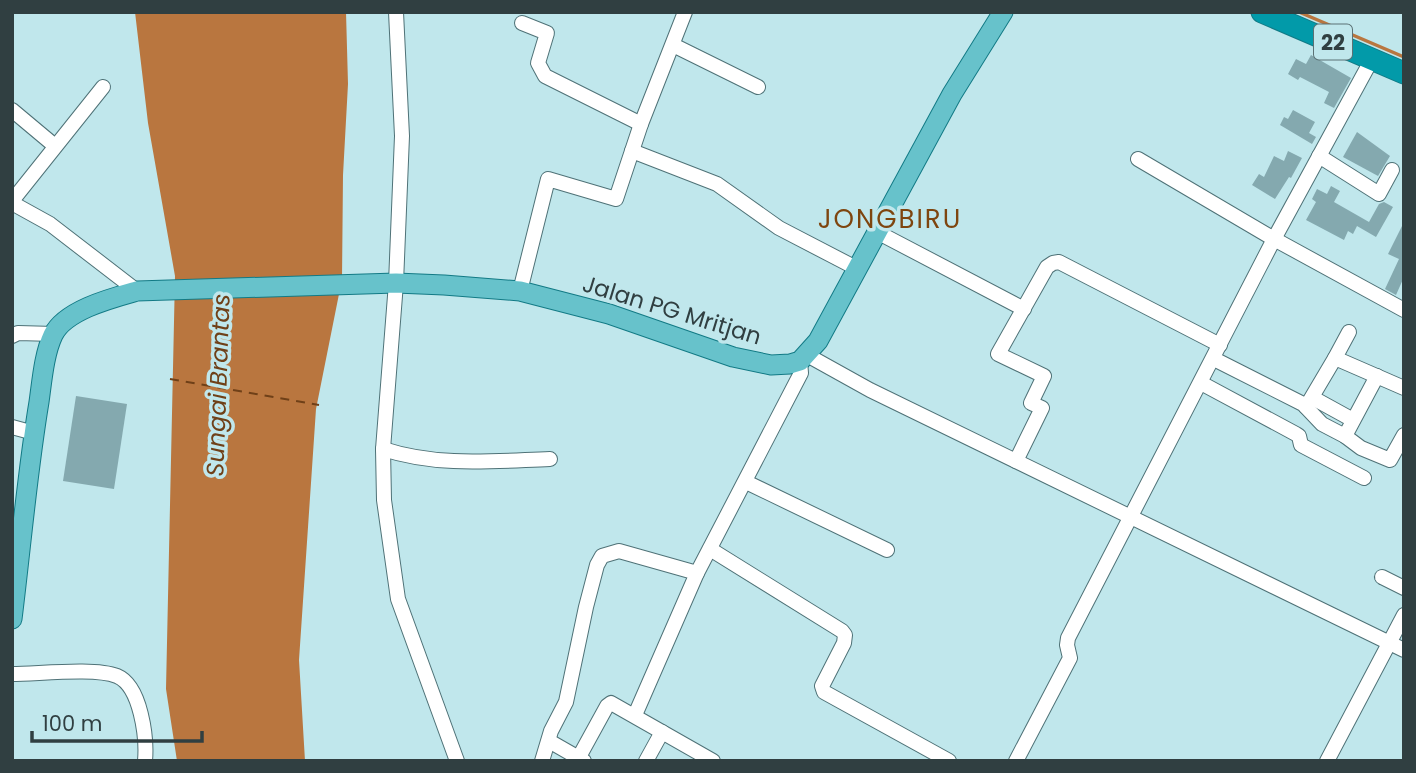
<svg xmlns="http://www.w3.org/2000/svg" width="1416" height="773" viewBox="0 0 1416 773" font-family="Poppins,sans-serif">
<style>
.water{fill:#b9763f}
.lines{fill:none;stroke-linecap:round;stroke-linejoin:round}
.stream{stroke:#b9763f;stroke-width:3.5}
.ferry{stroke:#6f4018;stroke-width:2;stroke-dasharray:9 7;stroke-linecap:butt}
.building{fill:#84a9af}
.minor-casing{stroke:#4f7277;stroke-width:16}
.major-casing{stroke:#127a85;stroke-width:21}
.highway-casing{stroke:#127a85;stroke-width:23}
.minor{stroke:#fff;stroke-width:14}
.major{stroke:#67c2cb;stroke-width:19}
.highway{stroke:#029aa9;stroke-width:21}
.labels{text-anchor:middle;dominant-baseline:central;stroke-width:7;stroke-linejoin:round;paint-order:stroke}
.shield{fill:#c0e7ec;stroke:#5b7174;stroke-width:2}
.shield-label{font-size:21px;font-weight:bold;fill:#303f41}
.street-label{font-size:23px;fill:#303f41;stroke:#c0e7ec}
.water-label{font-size:24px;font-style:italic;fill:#6f4018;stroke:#c0e7ec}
.quarter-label{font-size:26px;letter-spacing:2px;fill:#7e450f;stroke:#c0e7ec}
</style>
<rect width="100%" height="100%" fill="#c0e7ec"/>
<path class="water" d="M135,12H346L348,84L343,175L342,279L316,409L299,660L305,761H177L166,689L175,276L148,123Z"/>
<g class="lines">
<path class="stream" d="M1299,12L1404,57"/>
<path class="ferry" d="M170,379L319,405"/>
</g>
<g class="building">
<path d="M1311,55L1351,78L1334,108L1324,103L1329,92L1300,77L1298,80L1288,74L1296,59L1306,64Z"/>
<path d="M1293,110L1315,122L1309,133L1316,137L1312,144L1280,125L1284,117L1288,119Z"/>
<path d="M1357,132L1390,156L1378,176L1343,157Z"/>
<path d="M1288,151L1302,158L1291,178L1289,177L1275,199L1252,185L1259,174L1264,177L1274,156L1284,161Z"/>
<path d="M1331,186L1340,191L1334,202L1369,222L1379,204L1384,202L1393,207L1376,237L1357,226L1353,234L1348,231L1344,240L1306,220L1316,202L1312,199L1317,189L1327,194Z"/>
<path d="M1404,222V277L1396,295L1385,289L1399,259L1388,254Z"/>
<path d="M76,396L127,404L114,489L63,481Z"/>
</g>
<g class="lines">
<g class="minor-casing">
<g id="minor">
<path d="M396,12L402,136L396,283L383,449L384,500L398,599L457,761"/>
<path d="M522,23L547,33L538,63L545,76L641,124"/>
<path d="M673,45L758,87"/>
<path d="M12,110L55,146"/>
<path d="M632,151L717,184L779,228L856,268"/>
<path d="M1319,156L1379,194L1392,170"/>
<path d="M1138,159L1274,239L1404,310"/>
<path d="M12,201L103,87"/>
<path d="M12,203L50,224L137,291"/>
<path d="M877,232L1024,309"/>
<path d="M520,291L548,179L616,199L641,124L685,12"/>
<path d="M12,336L18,333L54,334"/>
<path d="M807,355L870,390L1404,650"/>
<path d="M1335,358L1349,332"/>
<path d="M1214,359L1303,404L1322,424L1345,436"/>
<path d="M1377,376L1345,436L1361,448L1390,460L1404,435"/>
<path d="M1201,383L1296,434L1299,436L1301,445L1364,478"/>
<path d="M1313,398L1353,420"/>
<path d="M1306,407L1335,358L1404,388"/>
<path d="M12,427L34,433"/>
<path d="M383,449C438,467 493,461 550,459"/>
<path d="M1016,461L1042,408L1031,403L1044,376L998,354L1047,267L1053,263L1059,262L1220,345"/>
<path d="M746,482L887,550"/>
<path d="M710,549L842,631L845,635L844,643L822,686L824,692L949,761"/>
<path d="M1382,577L1404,588"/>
<path d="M12,674C38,674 95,667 117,676C141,686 147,738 145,761"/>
<path d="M635,715L697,573"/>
<path d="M549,741L584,761"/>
<path d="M579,757L607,706L611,703L713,761"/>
<path d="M542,761L551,731L566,702L586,607L597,565L602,556L619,551L697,573L801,373L800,361"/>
<path d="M646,761L662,732"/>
<path d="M1016,761L1070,658L1067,645L1068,638L1274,239L1372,59"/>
<path d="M1327,761L1404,615"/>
</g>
</g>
<g class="major-casing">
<path id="major" d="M12,619C21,547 27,474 39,402C42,381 44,354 53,335C65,310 112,298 137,291L396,283L444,285L520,291L609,314L733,357L771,365L790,364L800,361L818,341L952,94L1003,12"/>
</g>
<g class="highway-casing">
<path id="highway" d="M1262,12L1404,73"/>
</g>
<use href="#minor" class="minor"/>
<use href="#major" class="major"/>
<use href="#highway" class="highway"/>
</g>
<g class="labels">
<rect class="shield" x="1314" y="24.5" width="38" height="35" rx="5"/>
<g class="shield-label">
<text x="1333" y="42">22</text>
</g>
<g class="street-label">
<text transform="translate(672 310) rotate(17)">Jalan PG Mritjan</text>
</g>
<g class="water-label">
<text transform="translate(218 385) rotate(-88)">Sungai Brantas</text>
</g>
<g class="quarter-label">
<text x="890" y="219">JONGBIRU</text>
</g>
</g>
<rect width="1416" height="773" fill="none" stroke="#303f41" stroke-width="28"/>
<path d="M32 731v10h170v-10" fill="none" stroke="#303f41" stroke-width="3.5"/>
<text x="42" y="731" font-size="21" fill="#303f41" stroke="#c0e7ec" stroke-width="5" paint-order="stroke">100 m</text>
</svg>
